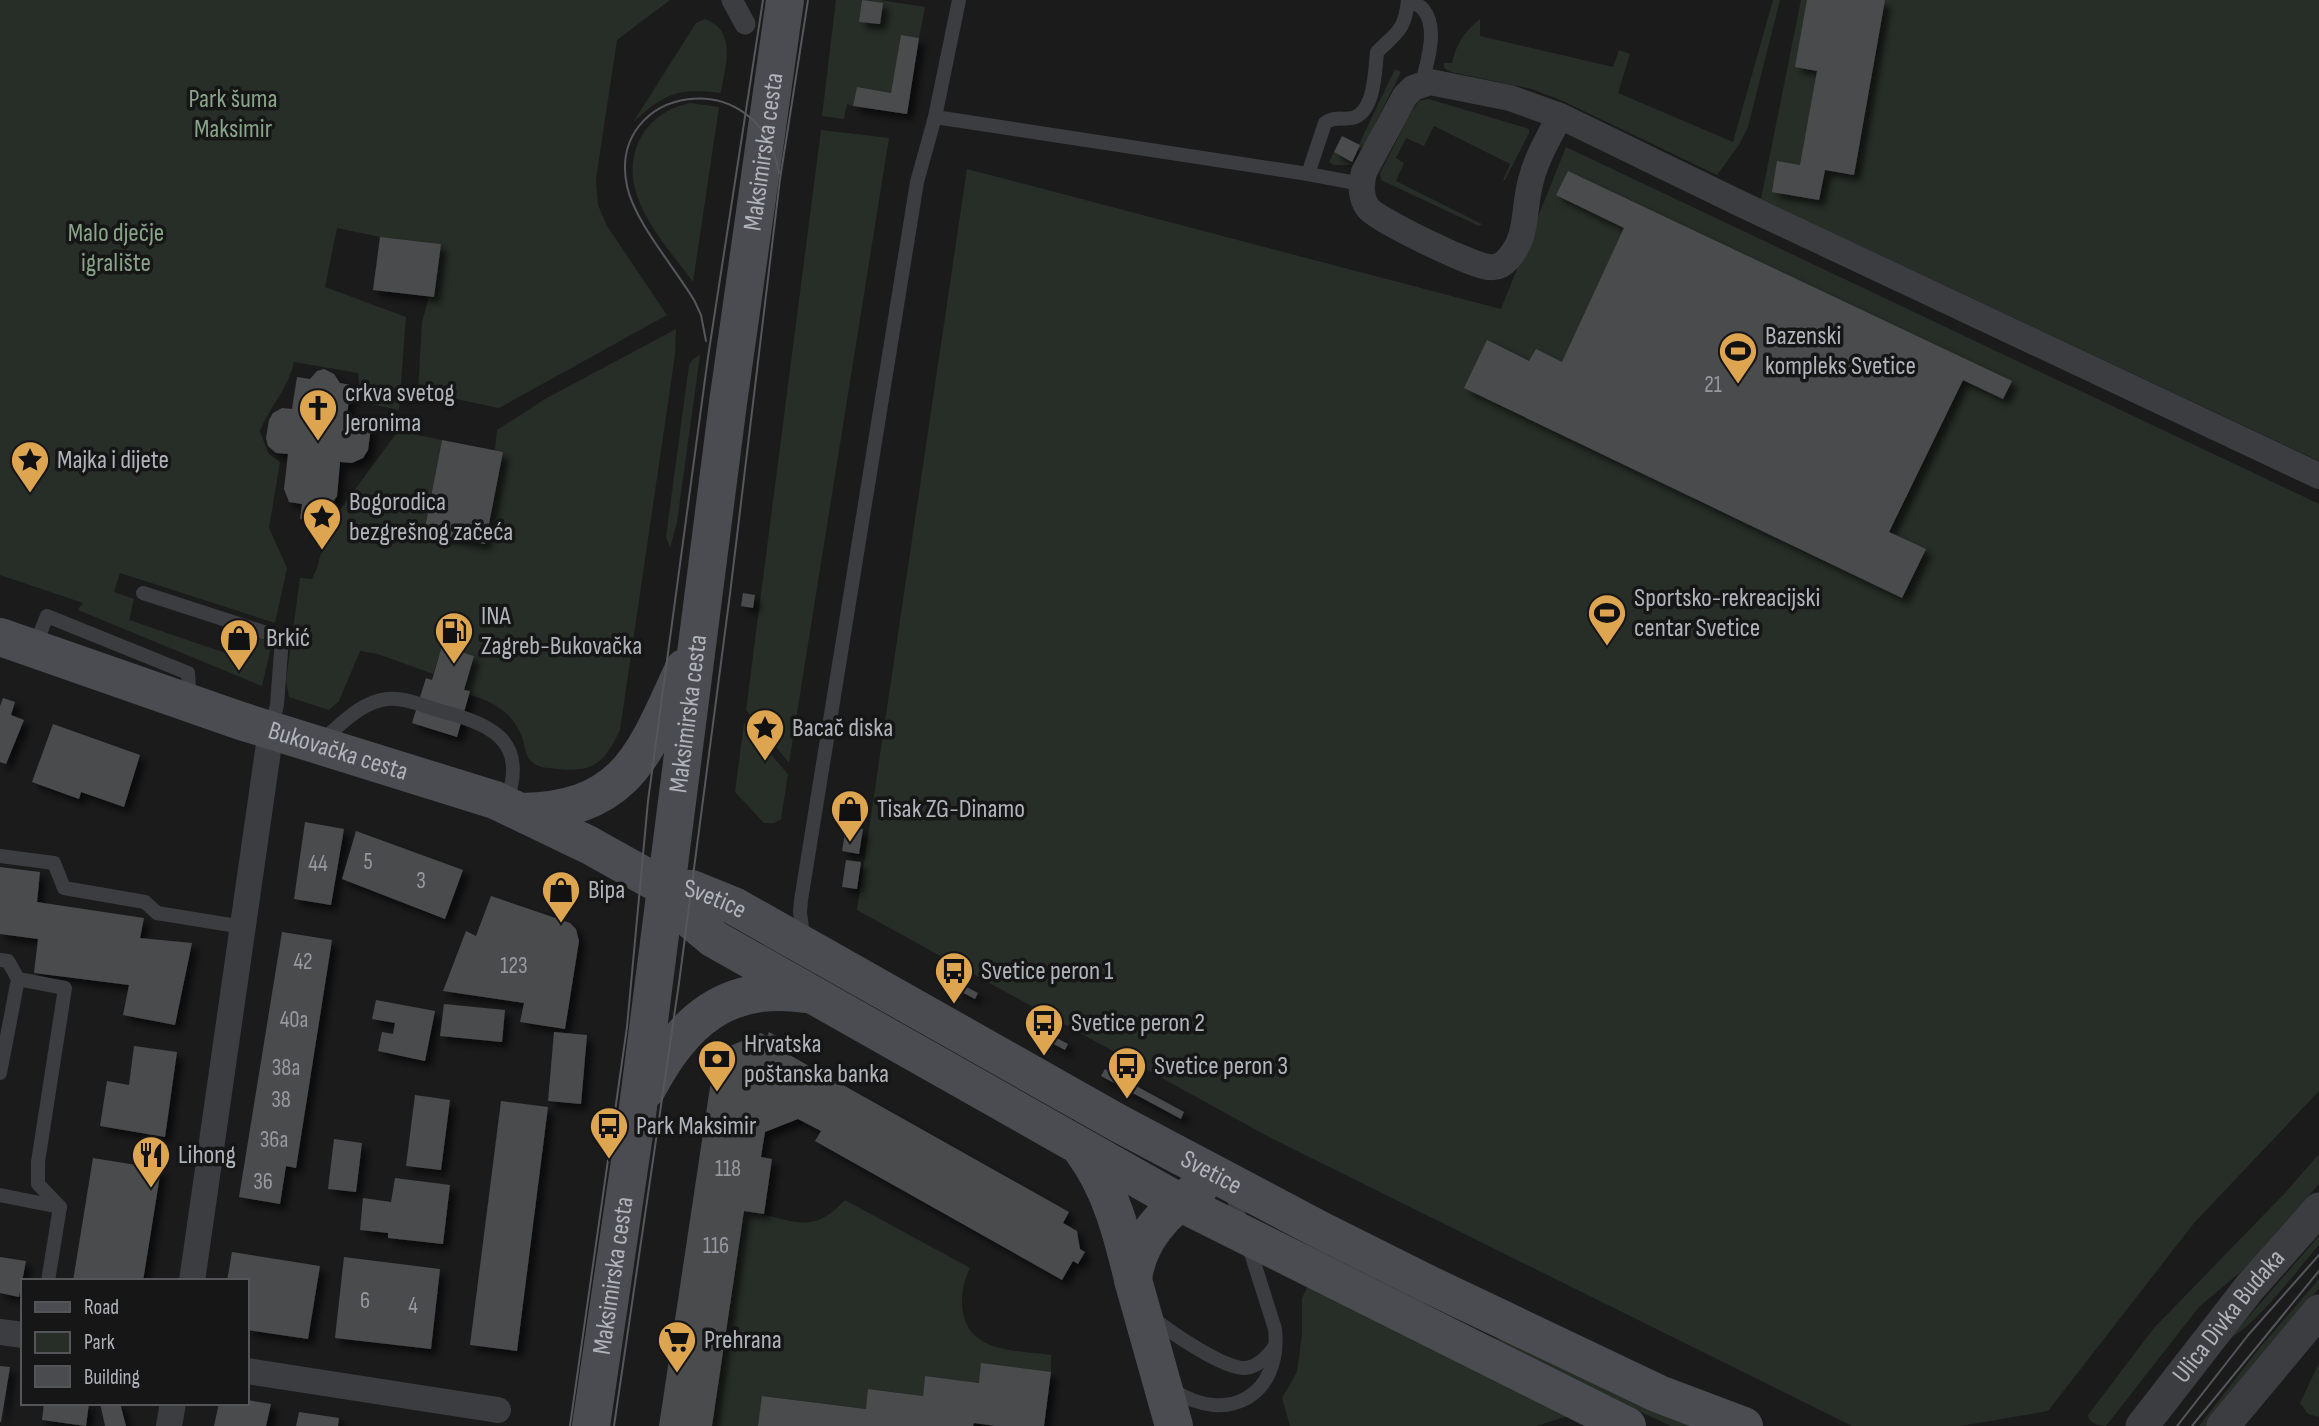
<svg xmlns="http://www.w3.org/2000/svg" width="2319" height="1426" viewBox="0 0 2319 1426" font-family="'Sofia Sans Condensed',sans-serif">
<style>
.green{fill:#272e27}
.building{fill:#4a4b4e;filter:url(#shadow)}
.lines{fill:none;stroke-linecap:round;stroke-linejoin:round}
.service{stroke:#3c3d41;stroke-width:14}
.pedestrian{stroke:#3c3d41;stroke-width:21}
.minor{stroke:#3c3d41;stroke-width:26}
.tertiary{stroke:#3c3d41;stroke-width:33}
.secondary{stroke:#4a4c51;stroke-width:38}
.tram{stroke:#55575c;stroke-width:2}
.labels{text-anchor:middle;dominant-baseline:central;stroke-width:7;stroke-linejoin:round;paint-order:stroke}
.number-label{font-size:23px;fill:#96999f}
.park-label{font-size:26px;fill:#88a388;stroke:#161617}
.street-label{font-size:26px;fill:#afb3ba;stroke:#161617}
.poi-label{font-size:26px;fill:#afb3ba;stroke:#161617;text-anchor:start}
</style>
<defs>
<filter id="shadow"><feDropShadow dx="6" dy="6" stdDeviation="3.5" flood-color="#0009"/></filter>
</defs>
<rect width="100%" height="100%" fill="#1b1b1c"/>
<g class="green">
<path d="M0,0H670L617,40L596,179L598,205L607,226L667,315L499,408L418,391L422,322L429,297H434L441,244L380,237L337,228L325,287L406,317L399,410L361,402L358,373L294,362C287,391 271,404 260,431L268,453L280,462L269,528L287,568L275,623L120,573L114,592L134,599L129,620L246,660L255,637L272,643L262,686L78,610L83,603L0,575Z"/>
<path d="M836,0H880L925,7L919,38L901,36L891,93L857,87L853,106L847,104L844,119L822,116Z"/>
<path d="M1773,0H1780L1748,127L1739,145L1717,175L1563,101L1532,89L1451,72L1444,68V63H1452C1457,43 1463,33 1480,19V36L1613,67L1619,50L1630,54L1618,93L1733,142Z"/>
<path d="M1801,0H2319V461L1761,199Z"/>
<path d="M705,19C738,31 725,67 721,93C679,87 666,93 634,121L696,23Z"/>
<path d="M1395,69L1401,72L1356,162L1352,165H1334L1329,162L1334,152L1351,161Z"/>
<path d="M1429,99L1529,129V133L1505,180H1503L1510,164L1434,126L1424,146L1406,138L1396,158L1404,163L1396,181L1482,224L1479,226L1381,180L1380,173L1409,116L1419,101Z"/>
<path d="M690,103L719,107L693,282C664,242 615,193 639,141C650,119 667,108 690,103Z"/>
<path d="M821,130L889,138L789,763L746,710Z"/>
<path d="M1566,147L2319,504V1091L2194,1223L2048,1411L1961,1426H1852L1269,1137L857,910L967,169L1501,309Z"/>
<path d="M676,329L675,355L620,730C605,761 595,773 558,769C549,768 538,768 532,762C525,757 525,745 522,737C514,714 492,700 469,695L470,691L464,690L474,656L442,647L433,674L378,654L360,651L339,701L329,710L289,697L286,681L300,578L312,579L317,568L328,526L398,431L442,440L424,533L484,544L503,452L495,450L497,430L545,399Z"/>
<path d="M700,355L677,522L670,548L666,537L689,365L693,359Z"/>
<path d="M744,723L788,774L781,819L774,823H764L735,792Z"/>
<path d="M2319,1154V1184L2245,1268L2199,1307L2106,1426C2099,1426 2088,1423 2088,1415L2154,1328L2284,1194Z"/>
<path d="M845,1200L970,1268C958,1292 957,1328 984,1342C1003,1352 1030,1352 1051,1355V1372L979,1383L925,1376L923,1396L869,1389L866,1409L763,1396L758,1426H712L744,1211C790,1217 809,1239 845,1200Z"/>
<path d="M2319,1236V1245C2298,1269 2257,1324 2230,1338Z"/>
<path d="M2319,1279V1288L2207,1426H2199L2257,1351Z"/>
<path d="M1310,1282L1581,1412L1536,1426H1290L1282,1398L1297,1372L1302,1334V1298Z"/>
<path d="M1492,1338L1503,1340L1703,1426H1671L1490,1342Z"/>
<path d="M2319,1363V1416L2318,1417L2308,1414L2300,1403Z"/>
</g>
<g class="building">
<path d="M862,0L883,3L880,24L859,22Z"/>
<path d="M1807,0H1885L1854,175L1825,170L1819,200L1772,192L1777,161L1800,165L1817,71L1795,67Z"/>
<path d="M901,35L919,38L907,114L853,106L857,87L891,93Z"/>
<path d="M1342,136L1360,145L1352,162L1334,152Z"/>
<path d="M1568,171L2012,381L2003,399L1963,380L1889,532L1926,549L1902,598L1464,388L1487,340L1529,361L1536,349L1562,362L1624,228L1556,195Z"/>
<path d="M380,237L441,244L434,297L373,290Z"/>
<path d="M324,369L334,374L340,383L351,385L347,415L365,420L371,428L368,450L363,458L352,463L340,462L337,496L329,508L314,506L312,521L300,519L302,504L289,502L284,489L288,454L276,453L268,446L266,438L269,420L273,413L282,408L292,409L297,377L310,379L317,371Z"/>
<path d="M442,440L503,452L485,544L424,533Z"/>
<path d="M743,593L755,595L753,608L741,606Z"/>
<path d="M442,646L474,656L464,690L470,691L457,737L412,723L426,678L432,680Z"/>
<path d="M3,698L15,702L11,715L24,720L6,764L0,762V706Z"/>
<path d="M53,724L140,755L124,807L81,792L79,799L32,782Z"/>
<path d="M305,822L344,829L331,905L294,899Z"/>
<path d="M846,827L863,829L859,854L842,851Z"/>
<path d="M356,831L463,870L445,919L342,879Z"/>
<path d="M846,860L861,862L857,889L842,887Z"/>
<path d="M0,867L40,872L37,902L144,918L140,938L192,943L175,1025L123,1015L129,985L34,973L38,939L0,934Z"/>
<path d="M491,896L570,923L576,929L579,941L565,1029L520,1022L524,1003L443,991L466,931L476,936Z"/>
<path d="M282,932L332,940L296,1168L286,1166L280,1204L239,1197Z"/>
<path d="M957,982L978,993L975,999L954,988Z"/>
<path d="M376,1000L435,1011L425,1061L378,1051L382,1032L393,1034L395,1023L372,1019Z"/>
<path d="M444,1004L505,1010L502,1042L440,1036Z"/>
<path d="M554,1032L587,1035L581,1104L548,1101Z"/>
<path d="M769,1032L791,1044L786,1053L1069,1212L1063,1223L1077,1231L1080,1249L1085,1252L1078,1264L1073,1261L1062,1280L815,1141L821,1131L798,1119L765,1132L761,1157L772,1159L764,1214L744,1211L712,1426H659L715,1054L728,1056L730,1046L761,1033L767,1036Z"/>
<path d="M1047,1033L1068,1044L1065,1050L1044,1039Z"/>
<path d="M134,1046L177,1052L165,1137L100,1126L107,1081L129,1085Z"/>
<path d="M1105,1069L1184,1112L1181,1119L1101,1076Z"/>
<path d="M415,1095L450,1100L441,1170L406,1166Z"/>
<path d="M501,1101L548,1107L517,1351L470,1345Z"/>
<path d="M334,1139L362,1143L356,1192L328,1189Z"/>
<path d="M93,1158L161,1169L143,1281H73Z"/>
<path d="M395,1178L450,1185L443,1244L388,1238V1233L360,1230L363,1198L391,1202Z"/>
<path d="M232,1252L320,1266L308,1339L247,1330V1281H227Z"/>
<path d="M0,1257L26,1261L19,1297L0,1293Z"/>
<path d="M344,1257L440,1269L431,1349L335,1338Z"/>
<path d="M981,1363L1051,1372L1044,1426H996L974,1423L973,1426H758L762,1396L866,1409L868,1389L923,1396L925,1376L979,1383Z"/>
<path d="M0,1366L10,1367L1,1422H0Z"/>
<path d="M247,1400L271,1404L266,1426H214L219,1403H247Z"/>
<path d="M44,1403H89L86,1426L42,1420Z"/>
<path d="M100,1403H120L126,1426H105Z"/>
<path d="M299,1412L339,1418L338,1426H296Z"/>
</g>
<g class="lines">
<g class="service">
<path d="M1408,1C1413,3 1420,5 1423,9C1439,28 1427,62 1422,83"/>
<path d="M935,117L1308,174L1361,184"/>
<path d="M1308,174L1325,123C1334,116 1342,120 1352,118C1375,113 1375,70 1377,52C1396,33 1405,31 1408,0"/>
<path d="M143,593L282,638L277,705L271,729"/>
<path d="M34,648L47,616L188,673L190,701"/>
<path d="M320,742C340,726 360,702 387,699C402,697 419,704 434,709C489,724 530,737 506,804"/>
<path d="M0,856L54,863L64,888L145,902L157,913L243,927"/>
<path d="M803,937L800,912L801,900L917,182L935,117L959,0"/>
<path d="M0,960L8,961L18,979"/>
<path d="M0,1073L18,979L65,988L38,1162V1184L60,1207"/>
<path d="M0,1195L60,1207"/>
<path d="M48,1281L60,1207"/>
<path d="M1153,1318C1170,1332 1224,1369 1245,1368C1258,1367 1268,1356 1275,1346"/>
<path d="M1173,1390C1228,1426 1282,1395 1275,1329L1231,1190"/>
</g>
<path class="pedestrian" d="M732,0L745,24"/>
<g class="minor">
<path d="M1560,116C1549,137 1537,157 1531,180C1523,207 1529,238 1507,260C1502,266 1495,268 1488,267C1471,265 1377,220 1368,208C1360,197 1361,185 1364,172L1405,96L1413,88L1430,82L1510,98L1560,116L1739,203L2319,476"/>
<path d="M192,1281L271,730"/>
<path d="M0,1332L23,1335"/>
<path d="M247,1371L498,1410"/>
<path d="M169,1426L173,1403"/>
</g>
<g class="tertiary">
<path id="s1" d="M2142,1426L2250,1287L2319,1209"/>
<path d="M2223,1426L2319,1311"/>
</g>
<g class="secondary">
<path id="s2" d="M0,637L241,721L495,800L589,845L666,888"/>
<path d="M521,812C628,810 644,754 684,668"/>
<path id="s3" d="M666,888L692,889L734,906L1118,1123L1322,1231L1428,1284L1659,1394L1744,1426"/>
<path d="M666,888L679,910L714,939L1179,1202L1627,1426"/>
<path d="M647,1089C682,1022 726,982 806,994"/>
<path d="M1083,1151C1111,1189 1122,1234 1133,1279"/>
<path id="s4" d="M591,1426L638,1107L728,403L785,0"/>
<path d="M1174,1426L1133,1280C1137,1241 1165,1209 1198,1190"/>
</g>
<g class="tram">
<path d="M706,341L701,315L694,300C675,268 634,221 627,186C606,86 760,59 779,173"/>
<path d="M570,1426L627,1027L648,801L708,357L763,0"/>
<path d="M614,1426L679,983L730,594L780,179L808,0"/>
<path d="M2177,1426L2249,1334L2319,1255"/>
<path d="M2192,1426L2319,1271"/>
</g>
</g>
<defs>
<g id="stadium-pin" transform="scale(2.0125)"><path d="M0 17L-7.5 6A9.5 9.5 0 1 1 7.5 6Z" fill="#dea551" stroke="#161617"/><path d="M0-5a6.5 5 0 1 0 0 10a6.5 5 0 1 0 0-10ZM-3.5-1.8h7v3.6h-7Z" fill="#111"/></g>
<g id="church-pin" transform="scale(2.0125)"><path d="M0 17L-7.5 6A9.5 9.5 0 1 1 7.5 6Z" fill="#dea551" stroke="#161617"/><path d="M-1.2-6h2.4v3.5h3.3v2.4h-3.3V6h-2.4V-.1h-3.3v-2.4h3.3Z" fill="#111"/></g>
<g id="sight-pin" transform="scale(2.0125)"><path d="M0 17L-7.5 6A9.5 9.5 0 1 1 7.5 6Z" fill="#dea551" stroke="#161617"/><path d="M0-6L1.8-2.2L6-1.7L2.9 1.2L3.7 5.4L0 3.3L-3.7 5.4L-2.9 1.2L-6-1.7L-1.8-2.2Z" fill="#111"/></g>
<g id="fuel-pin" transform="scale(2.0125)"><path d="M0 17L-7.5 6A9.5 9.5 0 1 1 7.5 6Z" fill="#dea551" stroke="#161617"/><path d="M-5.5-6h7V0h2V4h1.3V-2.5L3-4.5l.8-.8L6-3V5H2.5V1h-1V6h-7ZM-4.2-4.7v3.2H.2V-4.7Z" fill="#111"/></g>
<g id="shop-pin" transform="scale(2.0125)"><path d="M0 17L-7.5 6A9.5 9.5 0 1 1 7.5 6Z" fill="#dea551" stroke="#161617"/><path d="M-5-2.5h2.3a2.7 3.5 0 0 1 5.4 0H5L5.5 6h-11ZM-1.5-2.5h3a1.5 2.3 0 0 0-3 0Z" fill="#111"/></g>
<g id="bus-pin" transform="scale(2.0125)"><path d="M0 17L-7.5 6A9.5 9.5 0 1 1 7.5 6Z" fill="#dea551" stroke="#161617"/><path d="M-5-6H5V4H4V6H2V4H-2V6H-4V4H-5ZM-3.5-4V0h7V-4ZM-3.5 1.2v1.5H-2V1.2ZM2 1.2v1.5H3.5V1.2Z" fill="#111"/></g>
<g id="bank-pin" transform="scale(2.0125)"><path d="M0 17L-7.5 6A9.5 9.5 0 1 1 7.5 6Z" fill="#dea551" stroke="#161617"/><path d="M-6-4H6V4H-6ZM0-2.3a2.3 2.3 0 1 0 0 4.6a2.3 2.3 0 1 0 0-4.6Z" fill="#111"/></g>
<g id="restaurant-pin" transform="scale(2.0125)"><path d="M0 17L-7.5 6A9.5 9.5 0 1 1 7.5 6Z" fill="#dea551" stroke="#161617"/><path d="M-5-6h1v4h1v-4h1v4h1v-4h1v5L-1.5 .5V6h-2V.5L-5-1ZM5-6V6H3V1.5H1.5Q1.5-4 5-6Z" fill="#111"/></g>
<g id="supermarket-pin" transform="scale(2.0125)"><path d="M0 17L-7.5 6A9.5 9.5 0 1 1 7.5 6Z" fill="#dea551" stroke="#161617"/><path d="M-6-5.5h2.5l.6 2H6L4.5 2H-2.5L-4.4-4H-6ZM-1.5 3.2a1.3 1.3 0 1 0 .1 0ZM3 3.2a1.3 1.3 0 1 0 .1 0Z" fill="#111"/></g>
</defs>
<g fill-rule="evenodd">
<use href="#stadium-pin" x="1738" y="351"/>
<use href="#church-pin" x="318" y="408"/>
<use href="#sight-pin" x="30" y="460"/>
<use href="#sight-pin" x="322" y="517"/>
<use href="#stadium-pin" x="1607" y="613"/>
<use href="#fuel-pin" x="454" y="631"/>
<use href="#shop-pin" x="239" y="638"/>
<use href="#sight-pin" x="765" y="728"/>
<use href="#shop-pin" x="850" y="809"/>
<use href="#shop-pin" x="561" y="890"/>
<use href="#bus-pin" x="954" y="971"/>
<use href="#bus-pin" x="1044" y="1023"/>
<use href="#bank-pin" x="717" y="1059"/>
<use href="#bus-pin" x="1127" y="1066"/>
<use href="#bus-pin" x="609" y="1126"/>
<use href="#restaurant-pin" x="151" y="1155"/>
<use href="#supermarket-pin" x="677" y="1340"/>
</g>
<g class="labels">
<g class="number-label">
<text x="1713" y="385">21</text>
<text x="368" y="862">5</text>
<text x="318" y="864">44</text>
<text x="421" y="881">3</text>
<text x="303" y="962">42</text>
<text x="514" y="966">123</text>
<text x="294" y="1020">40a</text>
<text x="286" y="1068">38a</text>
<text x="281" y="1100">38</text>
<text x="274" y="1140">36a</text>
<text x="728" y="1169">118</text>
<text x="263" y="1182">36</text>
<text x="716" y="1246">116</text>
<text x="365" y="1301">6</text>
<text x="413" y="1306">4</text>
</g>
<g class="park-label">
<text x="233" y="99">Park šuma<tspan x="233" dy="30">Maksimir</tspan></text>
<text x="116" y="233">Malo dječje<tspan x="116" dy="30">igralište</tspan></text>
</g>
<g class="street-label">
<text stroke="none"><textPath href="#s4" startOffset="1286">Maksimirska cesta</textPath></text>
<text stroke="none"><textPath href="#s4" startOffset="719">Maksimirska cesta</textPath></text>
<text stroke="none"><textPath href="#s2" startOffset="357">Bukovačka cesta</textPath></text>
<text stroke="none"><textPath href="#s3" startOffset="51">Svetice</textPath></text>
<text stroke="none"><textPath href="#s3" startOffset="618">Svetice</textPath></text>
<text stroke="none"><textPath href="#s4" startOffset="152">Maksimirska cesta</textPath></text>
<text stroke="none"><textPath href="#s1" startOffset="140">Ulica Divka Budaka</textPath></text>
</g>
<g class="poi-label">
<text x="1765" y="336">Bazenski<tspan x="1765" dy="30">kompleks Svetice</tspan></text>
<text x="345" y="393">crkva svetog<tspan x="345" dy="30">Jeronima</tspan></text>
<text x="57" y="460">Majka i dijete</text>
<text x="349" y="502">Bogorodica<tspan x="349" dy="30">bezgrešnog začeća</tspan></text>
<text x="1634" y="598">Sportsko-rekreacijski<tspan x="1634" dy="30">centar Svetice</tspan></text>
<text x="481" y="616">INA<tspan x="481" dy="30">Zagreb-Bukovačka</tspan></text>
<text x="266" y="638">Brkić</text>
<text x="792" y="728">Bacač diska</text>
<text x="877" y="809">Tisak ZG-Dinamo</text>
<text x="588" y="890">Bipa</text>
<text x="981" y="971">Svetice peron 1</text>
<text x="1071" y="1023">Svetice peron 2</text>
<text x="744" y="1044">Hrvatska<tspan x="744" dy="30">poštanska banka</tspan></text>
<text x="1154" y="1066">Svetice peron 3</text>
<text x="636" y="1126">Park Maksimir</text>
<text x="178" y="1155">Lihong</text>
<text x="704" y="1340">Prehrana</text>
</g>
</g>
<rect x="21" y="1279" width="228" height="126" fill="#161617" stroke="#535558" stroke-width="2"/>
<rect x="35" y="1302" width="35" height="10" fill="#4a4c51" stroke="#535558" stroke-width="2"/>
<text x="84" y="1314" font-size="21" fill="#afb3ba">Road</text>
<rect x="35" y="1332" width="35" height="21" fill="#272e27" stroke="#535558" stroke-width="2"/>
<text x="84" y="1349" font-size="21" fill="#afb3ba">Park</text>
<rect x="35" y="1366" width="35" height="21" fill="#4a4b4e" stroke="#535558" stroke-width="2"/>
<text x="84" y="1384" font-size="21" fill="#afb3ba">Building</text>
</svg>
